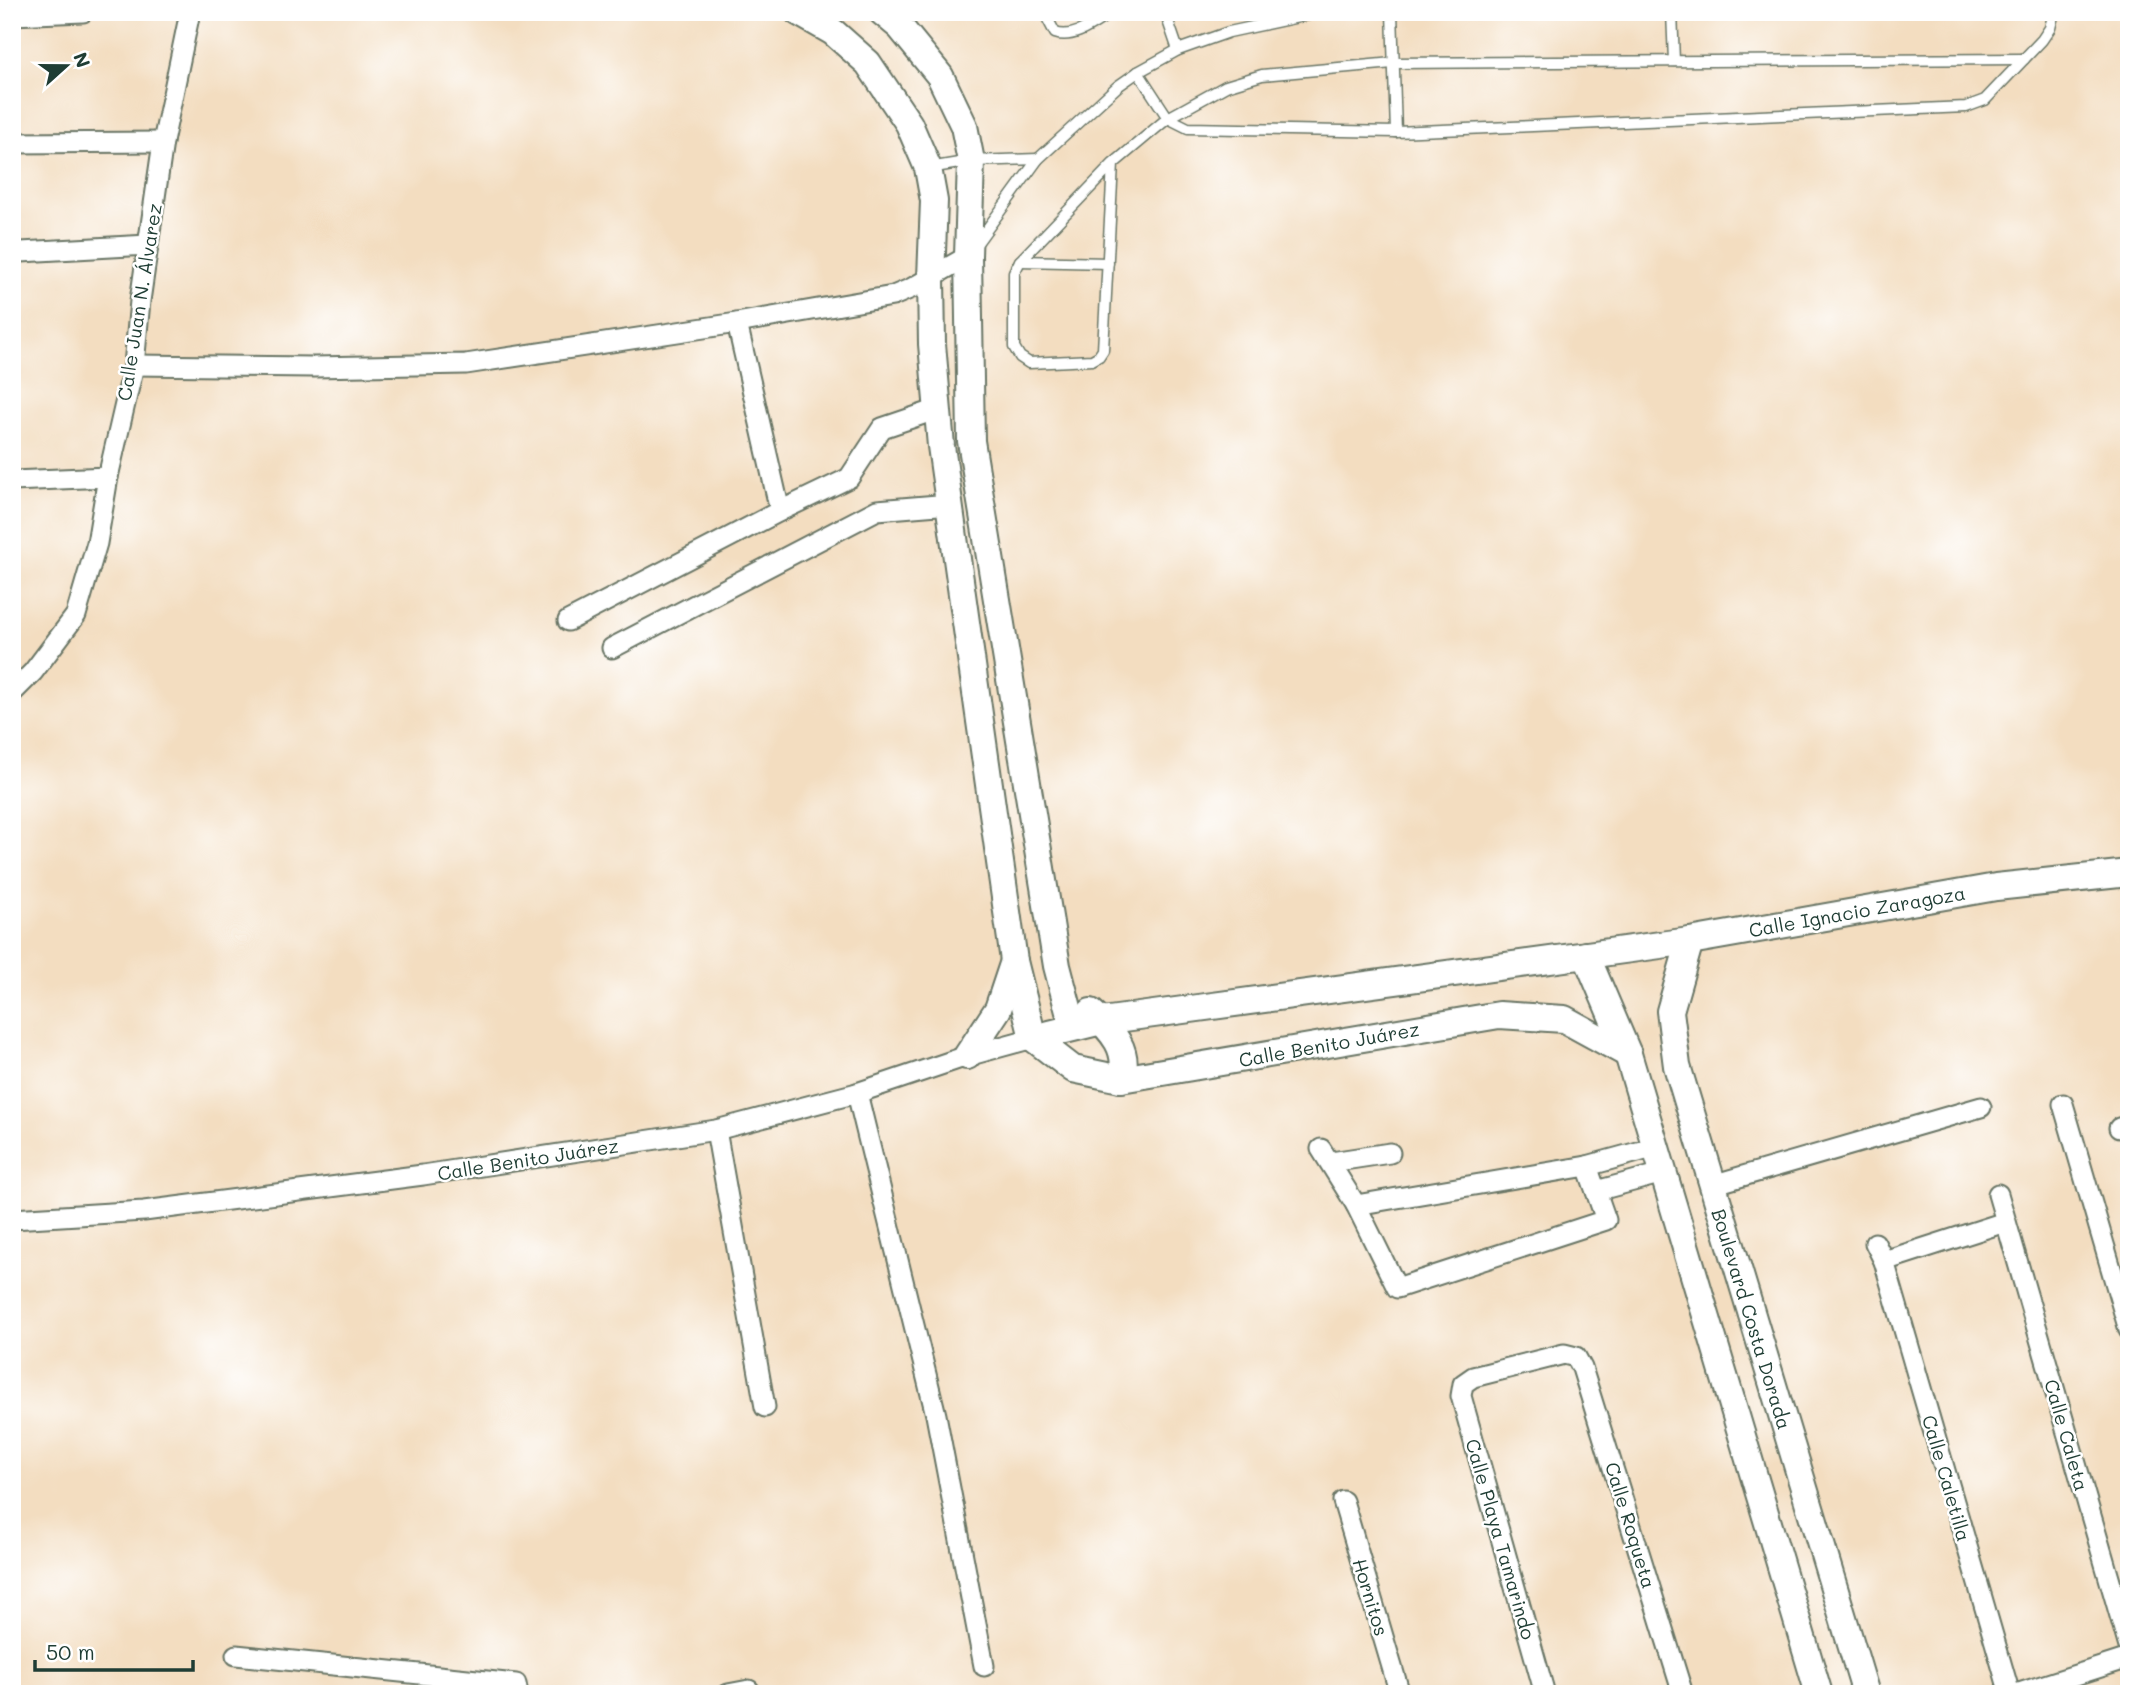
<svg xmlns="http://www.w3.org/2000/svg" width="2141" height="1706" viewBox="0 0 2141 1706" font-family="Mali,sans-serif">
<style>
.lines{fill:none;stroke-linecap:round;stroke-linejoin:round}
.service-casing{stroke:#697565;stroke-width:13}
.minor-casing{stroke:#697565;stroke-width:23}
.secondary-casing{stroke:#697565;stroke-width:30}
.service{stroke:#fff;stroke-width:10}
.minor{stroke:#fff;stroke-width:19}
.secondary{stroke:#fff;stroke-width:26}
.labels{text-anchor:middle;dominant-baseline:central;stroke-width:5;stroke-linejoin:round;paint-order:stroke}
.street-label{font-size:19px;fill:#1f3d34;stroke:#fff}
</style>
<rect width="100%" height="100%" fill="#fff"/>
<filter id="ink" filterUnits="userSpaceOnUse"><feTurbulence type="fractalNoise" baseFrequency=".0143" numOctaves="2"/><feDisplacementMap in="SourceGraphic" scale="14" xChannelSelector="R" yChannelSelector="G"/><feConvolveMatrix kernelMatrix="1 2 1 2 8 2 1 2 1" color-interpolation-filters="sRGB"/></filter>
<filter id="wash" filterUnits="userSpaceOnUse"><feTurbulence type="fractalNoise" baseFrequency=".00686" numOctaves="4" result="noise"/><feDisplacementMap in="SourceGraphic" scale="28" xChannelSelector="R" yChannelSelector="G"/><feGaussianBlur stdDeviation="1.57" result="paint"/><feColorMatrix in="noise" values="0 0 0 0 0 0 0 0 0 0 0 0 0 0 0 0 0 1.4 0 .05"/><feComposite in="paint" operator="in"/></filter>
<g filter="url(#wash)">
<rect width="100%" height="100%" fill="#f3ddc0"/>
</g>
<g filter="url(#ink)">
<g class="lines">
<g class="service-casing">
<g id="service">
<path d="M1044,12L1055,33C1075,40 1095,22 1112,12"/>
<path d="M1165,12L1178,50"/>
<path d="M1392,12L1396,132"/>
<path d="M1672,12L1674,61"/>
<path d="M1138,72L1168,118L1188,128L1396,132L1966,107L1985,100L2042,40L2050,28L2054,12"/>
<path d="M1113,164L1103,350L1099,356L1092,360L1029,363L1020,357L1014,347V273L1020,261L1113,164L1168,118L1226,86L1262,75L1393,63L2024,59"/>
<path d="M929,168L971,161L1038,159"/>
<path d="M974,247L1038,159L1118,86L1138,72L1178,50L1229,32L1322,12"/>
<path d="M1020,261L1108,263"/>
</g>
</g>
<g class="minor-casing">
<g id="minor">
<path d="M12,15L83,12"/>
<path d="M12,143L163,142"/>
<path d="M21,252L148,245"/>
<path d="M737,323L780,511"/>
<path d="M134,365L314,367L466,364L737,323L893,296L912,288L968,256"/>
<path d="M12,481L108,477"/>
<path d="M568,621L780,511L849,478L882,428L938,409"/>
<path d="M612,648L877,510L950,504"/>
<path d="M12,693L33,672L76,615L97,543L108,477L134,365L140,301L163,142L190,12"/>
<path d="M857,1093L936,1415L984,1666"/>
<path d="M2063,1104L2129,1330"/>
<path d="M2119,1128L2129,1125"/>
<path d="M716,1130L765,1407"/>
<path d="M1321,1149L1356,1205L1397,1288L1606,1220L1587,1166"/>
<path d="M1331,1162L1390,1153"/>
<path d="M1712,1185L1981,1107"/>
<path d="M1596,1191L1663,1173"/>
<path d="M1998,1194L2129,1647"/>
<path d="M1356,1205L1587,1166L1656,1147"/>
<path d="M12,1219L144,1211L423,1175L716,1130L857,1093L967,1056L1033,1038"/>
<path d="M1875,1243L1884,1261L2010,1694"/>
<path d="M1884,1261L2005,1222"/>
<path d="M1343,1501L1400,1694"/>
<path d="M236,1655L516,1684L518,1694"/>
<path d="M728,1694L749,1690"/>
<path d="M1545,1694L1461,1396L1463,1384L1473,1377L1564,1354L1576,1357L1582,1368L1683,1694"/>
<path d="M2016,1694L2129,1658"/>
</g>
</g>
<g class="secondary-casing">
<g id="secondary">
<path d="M798,12L833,32L868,63L909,124L928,168L934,201L931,278L932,344L941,446L1014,961L1033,1038"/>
<path d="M882,12L900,27L940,76L964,126L971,161L968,256L971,441L1057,966L1073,1027"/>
<path d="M1690,941L1670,1011L1677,1066L1866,1694"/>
<path d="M1586,955L1628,1054L1819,1694"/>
<path d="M1091,1012C1112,1030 1131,1051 1121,1079"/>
<path d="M1033,1038L1102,1021L1690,941L1996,887L2129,873"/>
<path d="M1033,1038L1073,1069L1121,1079L1499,1015L1564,1019L1628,1054"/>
<path d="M967,1056L998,1009L1014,961"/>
</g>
</g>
<use href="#service" class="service"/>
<use href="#minor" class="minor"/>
<use href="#secondary" class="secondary"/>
</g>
</g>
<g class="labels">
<g class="street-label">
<text transform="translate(139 302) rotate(-81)">Calle Juan N. Álvarez</text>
<text transform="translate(1857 911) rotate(-10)">Calle Ignacio Zaragoza</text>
<text transform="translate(1329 1044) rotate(-10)">Calle Benito Juárez</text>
<text transform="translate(528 1159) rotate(-9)">Calle Benito Juárez</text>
<text transform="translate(1752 1319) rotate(73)">Boulevard Costa Dorada</text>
<text transform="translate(2067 1435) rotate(74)">Calle Caleta</text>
<text transform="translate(1947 1478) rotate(74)">Calle Caletilla</text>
<text transform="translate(1631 1525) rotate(73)">Calle Roqueta</text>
<text transform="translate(1501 1539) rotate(74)">Calle Playa Tamarindo</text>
<text transform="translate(1371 1597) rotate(73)">Hornitos</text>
</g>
</g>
<rect width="2141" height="1706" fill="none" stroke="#fff" stroke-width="42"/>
<g transform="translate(66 66) rotate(69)" stroke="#ffffff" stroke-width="5" paint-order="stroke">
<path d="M0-5L12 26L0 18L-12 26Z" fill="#1f3d34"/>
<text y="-10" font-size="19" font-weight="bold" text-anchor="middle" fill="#1f3d34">N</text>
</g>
<path d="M35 1660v10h158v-10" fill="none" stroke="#1f3d34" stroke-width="3.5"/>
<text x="46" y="1660" font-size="21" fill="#1f3d34" stroke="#ffffff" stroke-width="5" paint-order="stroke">50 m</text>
</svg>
